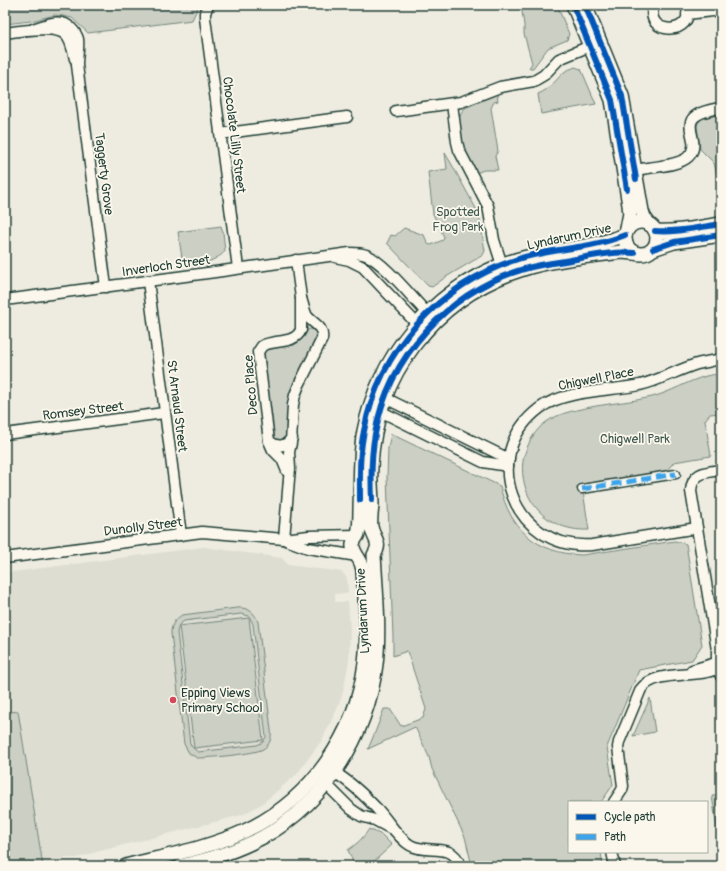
<svg xmlns="http://www.w3.org/2000/svg" width="726" height="871" viewBox="0 0 726 871" font-family="Pangolin,sans-serif">
<style>
.built{fill:#ddddd2}
.green{fill:#cbcfc4;stroke:#75867c;fill-rule:evenodd}
.lines{fill:none;stroke-linecap:round;stroke-linejoin:round}
.pedestrian-casing{stroke:#1f3d34;stroke-width:11}
.minor-casing{stroke:#1f3d34;stroke-width:13}
.tertiary-casing{stroke:#1f3d34;stroke-width:16}
.pedestrian{stroke:#fbf7ec;stroke-width:8}
.minor{stroke:#fbf7ec;stroke-width:10}
.tertiary{stroke:#fbf7ec;stroke-width:13}
.quiet{stroke:#3da4eb;stroke-width:5;stroke-dasharray:10 5;stroke-linecap:butt}
.cycleway-casing{stroke:#fbf7ec;stroke-width:8}
.cycleway{stroke:#0057b8;stroke-width:6}
.poi-dot{fill:#d1495b;stroke:#fbf7ec;stroke-width:1.5}
.labels{text-anchor:middle;dominant-baseline:central;stroke-width:3.5;stroke-linejoin:round;paint-order:stroke}
.street-label{font-size:13px;fill:#1f3d34;stroke:#fbf7ec}
.park-label{font-size:13px;fill:#415a51;stroke:#fbf7ec}
.poi-label{font-size:13px;fill:#1f3d34;stroke:#fbf7ec;text-anchor:start}
</style>
<rect width="100%" height="100%" fill="#eeece1"/>
<filter id="ink" filterUnits="userSpaceOnUse"><feTurbulence type="fractalNoise" baseFrequency=".025" numOctaves="2"/><feDisplacementMap in="SourceGraphic" scale="8" xChannelSelector="R" yChannelSelector="G"/><feConvolveMatrix kernelMatrix="1 2 1 2 8 2 1 2 1" color-interpolation-filters="sRGB"/></filter>
<g filter="url(#ink)">
<path class="built" d="M204,547L282,558L288,565L342,572L347,578L348,593L335,594V602H348L350,629L349,661L343,692L338,707L322,740L297,774L263,803L242,815L96,852L77,858H63L62,865L59,866H43L18,712L5,713V573Z"/>
<g class="green">
<path d="M5,5H199L192,20L88,33L72,18L63,16L55,15L31,21L5,24Z"/>
<path d="M521,5H557L569,34L567,40L548,48L533,68H529L532,63L524,34V25Z"/>
<path d="M575,67L581,69L596,104L541,114L538,94C550,89 555,81 563,73C566,70 571,69 575,67Z"/>
<path d="M497,94L498,101L494,102L491,108L498,151L495,156L498,170H484L476,173C469,159 449,121 465,108Z"/>
<path d="M721,115V181H718L714,163L700,149L697,126L698,123L702,118Z"/>
<path d="M445,153L451,163L479,214L485,251L483,255L446,277L432,287L428,286L387,243L391,235L395,236L404,228L424,235L428,244L431,245L443,240L444,237L433,214L428,172L447,169Z"/>
<path d="M221,226L223,232L225,251C222,257 198,268 191,265C188,264 186,261 185,258H182L178,232Z"/>
<path d="M309,329C315,329 317,331 317,337L295,382L287,438L284,441L275,440L267,386L264,350L267,348L294,345L298,342Z"/>
<path d="M721,374V413L710,414L705,420L711,456L674,462L669,468L670,473L583,491L589,530C566,531 545,522 532,502C524,490 520,470 524,456C536,417 560,413 596,406C614,403 634,401 652,397C671,392 688,381 706,376C711,375 716,374 721,374Z"/>
<path d="M391,434L500,486C510,530 537,553 582,555L675,541L686,544L702,645L692,660L639,670L607,747L613,785L601,802H569V852H601L603,866H472L465,837L432,769L429,757L415,727L368,749L376,730L384,709H390L401,726L423,718L426,709L407,651L393,656V637L387,477L388,448Z"/>
<path d="M237,608C247,607 255,612 258,622L271,730C272,738 270,745 263,749C255,754 208,758 197,758L189,753L184,744L171,633C171,625 175,619 182,615ZM241,614L249,616L253,624L266,737L263,742L257,745L198,752L193,748L190,744L177,632L179,625L184,621Z"/>
<path d="M249,618L263,740L194,748L179,626Z"/>
<path d="M650,698L655,732L633,736Z"/>
<path d="M18,711L43,866H5V713Z"/>
<path d="M721,795V831L719,841L712,796Z"/>
<path d="M369,829L382,835L392,845L369,866H365L353,862L348,850C357,844 363,838 369,829Z"/>
</g>
<g class="lines">
<g class="pedestrian-casing">
<path id="pedestrian" d="M582,489L676,474"/>
</g>
<g class="minor-casing">
<g id="minor">
<path d="M208,5L205,13V18L238,268"/>
<path d="M654,5C642,37 698,36 686,5"/>
<path d="M687,14L721,10"/>
<path d="M33,29C46,25 60,17 71,28C74,31 77,35 78,39C79,47 77,57 77,65L106,287"/>
<path d="M5,33C18,31 61,24 68,38C72,44 73,52 75,59"/>
<path d="M452,104L457,142L459,150L488,206L494,240L502,265"/>
<path d="M396,111L461,102L500,87L534,81L544,75L559,59L590,46"/>
<path d="M220,134L347,117"/>
<path d="M635,170C649,167 679,166 688,157C707,139 665,116 721,108"/>
<path d="M335,257L349,260L363,267L417,324"/>
<path d="M148,281L181,535"/>
<path d="M5,300L215,272L350,253C355,253 361,253 366,255C383,261 413,299 427,313"/>
<path d="M385,398L509,459"/>
<path d="M380,411L483,462L508,466"/>
<path d="M5,434L164,413"/>
<path d="M269,441C278,448 285,447 292,438"/>
<path d="M721,470C706,472 692,472 691,491L717,650C717,660 716,667 721,676"/>
<path d="M287,471L282,459L273,450L269,441L258,352L262,346C274,339 294,345 301,330V298L296,260"/>
<path d="M697,528L592,545C513,551 477,455 540,408C565,390 611,391 640,385C660,380 678,370 697,364C705,362 713,361 721,359"/>
<path d="M284,539L289,479L290,469L289,452L291,443L293,405L295,395L299,385L322,339C324,326 313,324 307,316C304,310 303,304 301,298"/>
<path d="M286,540L308,548L357,556"/>
<path d="M5,558L202,532L284,539L309,536L358,535"/>
<path d="M692,670L716,663L721,664"/>
<path d="M335,773C351,782 366,797 379,811C389,822 397,837 410,845C426,855 454,841 460,866"/>
<path d="M326,784L351,809L361,816L375,820L390,828"/>
<path d="M614,802L622,790L623,786L618,747L619,742L641,689C657,668 698,680 721,667"/>
<path d="M612,852L615,866"/>
</g>
</g>
<g class="tertiary-casing">
<g id="tertiary">
<path d="M573,5L612,100L629,205L630,213L627,229"/>
<path d="M585,5L622,96L642,211L644,217L649,224"/>
<circle cx="641" cy="238" r="16"/>
<path d="M655,231C677,233 699,227 721,224"/>
<path d="M653,249L674,242L721,235"/>
<path d="M126,866C165,856 209,848 245,831C311,800 356,735 365,663C369,633 365,602 363,572C363,569 362,566 361,563C359,558 354,553 353,547C352,541 356,539 358,534C360,526 360,517 360,509C361,483 359,457 364,431C378,357 431,293 501,265C541,249 585,251 625,235"/>
<path d="M181,866C205,860 228,854 251,843C320,811 367,740 376,664C380,630 376,590 374,555C382,542 374,540 371,527C370,520 371,514 372,506C372,493 370,480 371,467C375,375 434,297 523,269C552,260 590,256 621,252L634,253"/>
</g>
</g>
<use href="#pedestrian" class="pedestrian"/>
<use href="#minor" class="minor"/>
<use href="#tertiary" class="tertiary"/>
<path class="quiet" d="M582,489L676,474"/>
<g class="cycleway-casing">
<g id="cycleway">
<path d="M573,5L612,100L627,189"/>
<path d="M585,5L622,96L636,179"/>
<path d="M655,231C677,233 699,227 721,224"/>
<path d="M653,249L674,242L721,235"/>
<path d="M360,500C360,477 359,454 364,431C379,350 440,284 518,259C553,248 591,249 625,235"/>
<path d="M372,500C371,478 371,456 375,434C388,357 449,291 524,269C537,265 551,263 565,261C588,257 611,251 634,253"/>
</g>
</g>
<use href="#cycleway" class="cycleway"/>
</g>
</g>
<circle class="poi-dot" cx="173" cy="700" r="4"/>
<g class="labels">
<g class="street-label">
<text transform="translate(234 135) rotate(83)">Chocolate Lilly Street</text>
<text transform="translate(104 174) rotate(83)">Taggerty Grove</text>
<text transform="translate(569 237) rotate(-12)">Lyndarum Drive</text>
<text transform="translate(166 266) rotate(-8)">Inverloch Street</text>
<text transform="translate(596 379) rotate(-11)">Chigwell Place</text>
<text transform="translate(251 385) rotate(-95)">Deco Place</text>
<text transform="translate(177 406) rotate(83)">St Arnaud Street</text>
<text transform="translate(83 411) rotate(-7)">Romsey Street</text>
<text transform="translate(143 527) rotate(-7)">Dunolly Street</text>
<text transform="translate(363 611) rotate(-93)">Lyndarum Drive</text>
</g>
<g class="park-label">
<text x="458" y="212">Spotted<tspan x="458" dy="15">Frog Park</tspan></text>
<text x="635" y="439">Chigwell Park</text>
</g>
<g class="poi-label">
<text x="181" y="693">Epping Views<tspan x="181" dy="15">Primary School</tspan></text>
</g>
</g>
<rect width="726" height="871" fill="none" stroke="#fbf7ec" stroke-width="20"/>
<rect x="10" y="10" width="706" height="851" fill="none" stroke="#1f3d34" stroke-width="1.5" filter="url(#ink)"/>
<rect x="568" y="801" width="140" height="52" fill="#fbf7ec" stroke="#a3ada2"/>
<rect x="576" y="814" width="20" height="6" fill="#0057b8" stroke="#a3ada2"/>
<text x="604" y="821" font-size="12" fill="#1f3d34">Cycle path</text>
<rect x="576" y="834" width="20" height="6" fill="#3da4eb" stroke="#a3ada2"/>
<text x="604" y="841" font-size="12" fill="#1f3d34">Path</text>
</svg>
